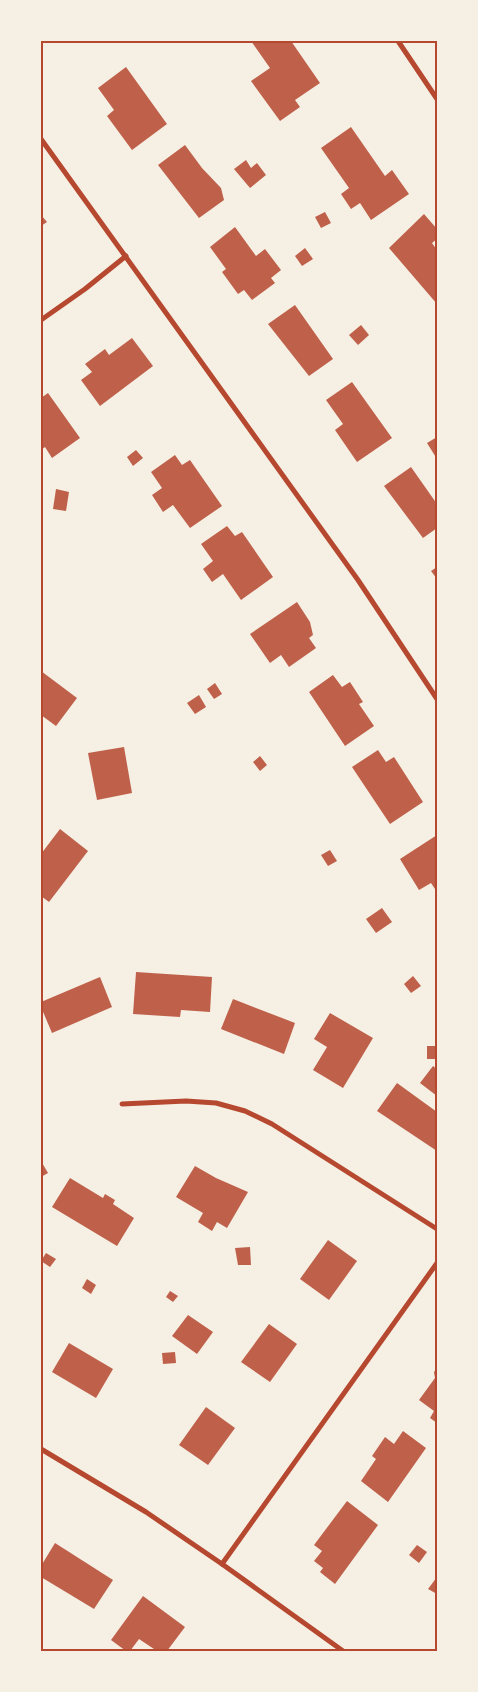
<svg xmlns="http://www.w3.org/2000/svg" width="478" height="1692" viewBox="0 0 478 1692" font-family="Roboto,sans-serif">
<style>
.building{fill:#bf614a}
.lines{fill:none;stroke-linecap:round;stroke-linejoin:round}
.minor{stroke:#b5482f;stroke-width:5}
.neatline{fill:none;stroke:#b5482f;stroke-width:2}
</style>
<rect width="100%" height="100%" fill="#f6efe4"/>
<g class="building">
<path d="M251,41H291L320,83L295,100L300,107L280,121L251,81L270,68Z"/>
<path d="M126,67L167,124L132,150L107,116L114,110L98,88Z"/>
<path d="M351,127L385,176L392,170L409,194L371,220L360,203L351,209L341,194L349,188L321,148Z"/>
<path d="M185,145L202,168L221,188L224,200L199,218L158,165Z"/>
<path d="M246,160L251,168L257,163L266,175L250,188L234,169Z"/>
<path d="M325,212L331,223L321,228L315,217Z"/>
<path d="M424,214L437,229V239L432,243L437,250V304L389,248Z"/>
<path d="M41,215L47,222L41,226Z"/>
<path d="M235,227L256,256L265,249L281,270L271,278L275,283L252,300L244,290L238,294L222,272L226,269L210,247Z"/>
<path d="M305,248L313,259L302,266L295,256Z"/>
<path d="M295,305L333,359L309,376L268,324Z"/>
<path d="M361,325L369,335L358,345L349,335Z"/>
<path d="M132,338L153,366L100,406L81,380L92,372L85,364L105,349L109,355Z"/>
<path d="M352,382L392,438L357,462L335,430L343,424L326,400Z"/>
<path d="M48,393L80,438L52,458L45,447L41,450V398Z"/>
<path d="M437,437V459L427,443Z"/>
<path d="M136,450L143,458L133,466L127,457Z"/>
<path d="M175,455L182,465L190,460L222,506L190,528L173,505L163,512L152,495L162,488L151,472Z"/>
<path d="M411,467L437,504V528L423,538L384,486Z"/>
<path d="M56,489L69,492L66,511L53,509Z"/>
<path d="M227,526L235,536L242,532L273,577L241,600L223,574L212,582L203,569L213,561L201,544Z"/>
<path d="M437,567V579L431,571Z"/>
<path d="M297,602L310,622L313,635L309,638L316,648L289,667L281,655L270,663L250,634Z"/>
<path d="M41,671L77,698L56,726L41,715Z"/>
<path d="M333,675L342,687L350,682L363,702L359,704L374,726L345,746L309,692Z"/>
<path d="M215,683L222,694L214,699L207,689Z"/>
<path d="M199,695L206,707L195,714L187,703Z"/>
<path d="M124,747L132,793L97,800L88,753Z"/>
<path d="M378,750L386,762L394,757L423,802L390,824L352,767Z"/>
<path d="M260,756L267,765L260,771L253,762Z"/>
<path d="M60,829L88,851L49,902L41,896V854Z"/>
<path d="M437,835V892L431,883L419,890L400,859Z"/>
<path d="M330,850L337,861L328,866L321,855Z"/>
<path d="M382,908L392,922L376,933L366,919Z"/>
<path d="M136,972L212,977L210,1012L181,1010L180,1017L133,1014Z"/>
<path d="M413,976L421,986L411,993L404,984Z"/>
<path d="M100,977L112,1007L52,1033L41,1007V1002Z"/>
<path d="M233,999L295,1023L284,1054L221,1029Z"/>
<path d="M330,1013L373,1038L343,1088L313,1070L327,1047L314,1039Z"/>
<rect x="427" y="1046" width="10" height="13"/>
<path d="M433,1066L437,1069V1096L420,1083Z"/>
<path d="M397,1083L437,1112V1151L377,1111Z"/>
<path d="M41,1161L48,1173L41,1177Z"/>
<path d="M195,1166L216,1178L248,1192L227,1228L217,1222L212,1231L198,1222L203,1213L176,1197Z"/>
<path d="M70,1178L103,1198L105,1194L115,1200L113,1204L134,1218L117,1246L52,1207Z"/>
<path d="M328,1240L357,1261L329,1300L300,1279Z"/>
<path d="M250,1247L251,1265H238L235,1248Z"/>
<path d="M46,1253L56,1259L50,1267L41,1261Z"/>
<path d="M87,1279L96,1285L91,1294L82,1288Z"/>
<path d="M170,1291L178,1296L173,1302L166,1297Z"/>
<path d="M188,1315L213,1332L197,1354L172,1336Z"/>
<path d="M269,1324L297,1344L270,1382L241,1362Z"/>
<path d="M69,1343L113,1369L96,1398L52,1372Z"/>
<path d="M175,1352L176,1363L163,1364L162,1353Z"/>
<path d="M437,1368V1423L430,1418L434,1411L419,1400L435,1378L434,1372Z"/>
<path d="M206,1407L235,1428L208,1465L179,1445Z"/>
<path d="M403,1431L426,1448L388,1502L361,1481L376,1459L372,1456L385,1437L394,1444Z"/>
<path d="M347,1501L378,1525L335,1584L320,1572L323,1568L314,1561L322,1551L314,1545Z"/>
<path d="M55,1543L113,1580L94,1609L41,1577V1566Z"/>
<path d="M417,1545L427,1552L419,1563L409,1555Z"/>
<path d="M437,1577V1594L428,1589Z"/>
<path d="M143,1596L185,1627L167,1651H157L139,1639L130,1651H126L111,1640Z"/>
</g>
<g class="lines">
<g class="minor">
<path d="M398,41L437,99"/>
<path d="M41,139L358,580L437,699"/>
<path d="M41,320L85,289L126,256"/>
<path d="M122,1104L186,1101L216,1103L245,1111L272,1124L437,1229"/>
<path d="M41,1449L146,1512L222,1564L343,1651"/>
<path d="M222,1564L437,1263"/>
</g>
</g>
<rect width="478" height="1692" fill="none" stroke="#f6efe4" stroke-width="85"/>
<rect x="42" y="42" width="394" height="1608" class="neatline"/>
</svg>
